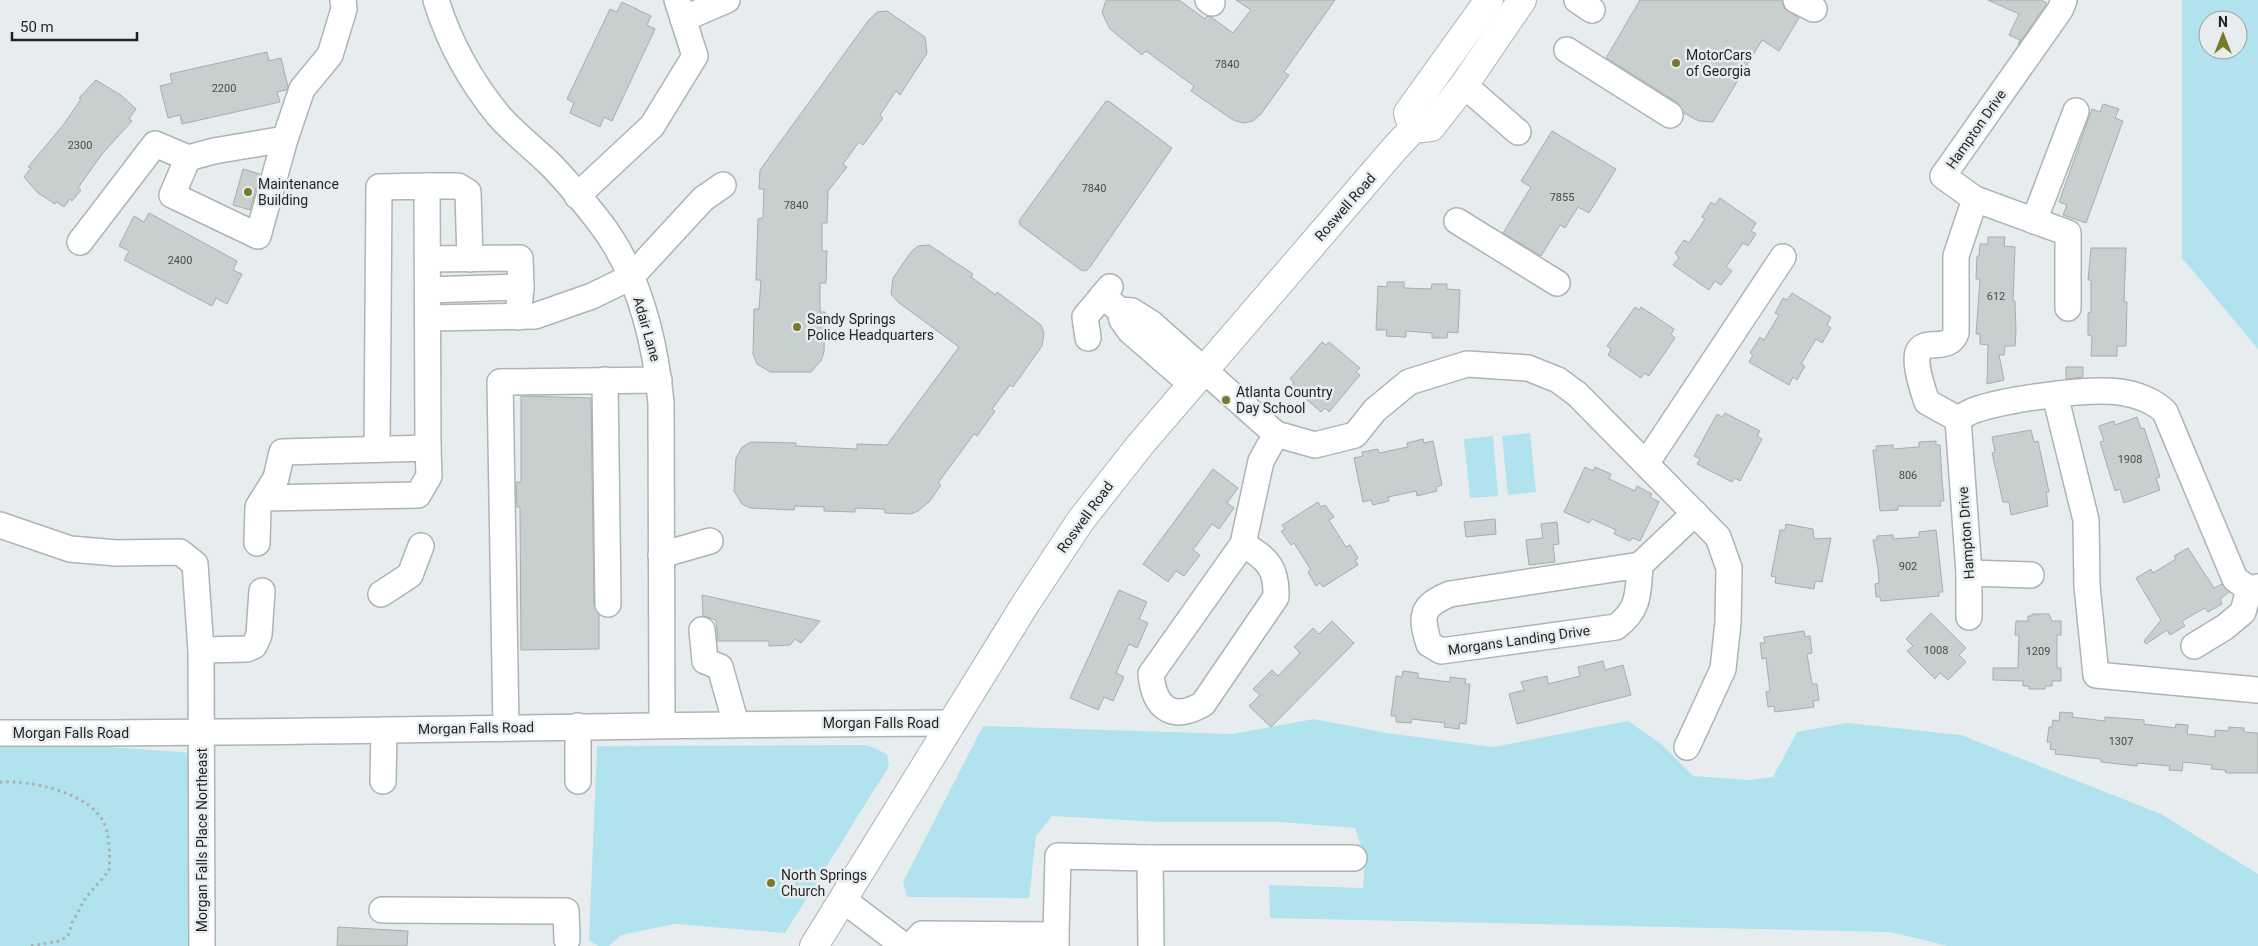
<svg xmlns="http://www.w3.org/2000/svg" width="2258" height="946" viewBox="0 0 2258 946" font-family="Roboto,sans-serif">
<style>
.green{fill:#b0e3ed;fill-rule:evenodd}
.building{fill:#c8cfcf;stroke:#a6adad}
.lines{fill:none;stroke-linecap:round;stroke-linejoin:round}
.minor-casing{stroke:#adb4b5;stroke-width:28}
.major-casing{stroke:#adb4b5;stroke-width:30}
.path{stroke:#a9aeaf;stroke-width:3;stroke-dasharray:2.5 4;stroke-linecap:butt}
.minor{stroke:#fff;stroke-width:25}
.major{stroke:#fff;stroke-width:28}
.poi-dot{fill:#777b25;stroke:#e7edef;stroke-width:2}
.labels{text-anchor:middle;dominant-baseline:central;stroke-width:5;stroke-linejoin:round;paint-order:stroke}
.number-label{font-size:11px;fill:#494d4d}
.poi-label{font-size:14px;fill:#1f2222;stroke:#e7edef;text-anchor:start}
.street-label{font-size:14px;fill:#1f2222;stroke:#e7edef}
</style>
<rect width="100%" height="100%" fill="#e7edef"/>
<g class="green">
<path d="M2182,0H2258V349L2182,258ZM2208,20H2238V50H2208Z"/>
<path d="M1530,433L1536,492L1508,495L1502,436Z"/>
<path d="M1493,436L1498,496L1470,498L1464,439Z"/>
<path d="M1314,719L1387,733L1493,747L1628,721L1660,743L1693,776L1749,780L1773,777L1797,732L1847,723L1961,735L2161,814L2258,874V946H1948L1890,932L1270,918L1269,885L1363,888L1365,858L1355,828L1281,822H1162L1052,816L1036,836L1029,898L907,897L903,882L983,726L1232,734Z"/>
<path d="M0,739L206,754L203,946H0Z"/>
<path d="M867,745L887,754L889,766L785,933L675,924L621,935L609,946H598L589,940L597,746Z"/>
</g>
<g class="building">
<path d="M1106,0H1179L1205,19L1207,16L1211,17L1233,33L1251,10L1236,0H1335L1284,72L1289,75L1261,114L1253,121L1243,123L1233,120L1191,91L1194,86L1146,51L1142,55L1110,29L1102,13Z"/>
<path d="M1640,0H1782L1784,8L1799,18L1779,51L1762,40L1713,122L1699,121L1684,113L1678,103L1606,58Z"/>
<path d="M1988,0H2041L2047,3L2018,45L2020,40L2009,35L2019,14Z"/>
<path d="M622,2L651,16L647,25L655,29L612,121L604,117L600,127L570,113L574,103L567,99L610,9L617,12Z"/>
<path d="M887,11L925,37L927,53L900,95L896,91L880,115L883,118L863,145L859,142L843,164L847,167L828,191L827,223H822V251H827L826,283H820V312H825L824,352L821,361L811,372H770L757,364L753,354L754,309H759L761,280H756L758,219L763,218L764,189H759L760,170L868,21L877,12Z"/>
<path d="M267,52L269,61L281,58L288,87L286,90L277,92L280,102L182,124L180,115L168,118L160,86L172,83L170,74Z"/>
<path d="M96,80L122,96L136,109L129,119L132,121L102,154L78,188L81,190L72,201L70,199L64,207L57,202L55,204L38,193L24,177L31,168L28,167L64,124L81,99L79,98Z"/>
<path d="M1106,101L1110,102L1172,148L1090,267L1086,271L1081,270L1020,225L1019,221Z"/>
<path d="M2103,104L2119,109L2115,118L2123,121L2086,223L2063,215L2067,205L2059,202L2092,109L2100,112Z"/>
<path d="M1552,131L1616,169L1589,213L1578,207L1565,228L1560,225L1541,256L1503,233L1531,187L1521,181Z"/>
<path d="M243,169L260,174L250,210L233,205Z"/>
<path d="M1720,198L1756,223L1751,231L1756,234L1748,246L1743,243L1726,267L1732,271L1721,285L1715,281L1709,290L1673,265L1679,258L1675,253L1684,240L1689,243L1705,219L1702,217L1711,202L1715,205Z"/>
<path d="M149,213L237,261L233,270L242,274L227,304L216,298L212,306L124,260L129,251L119,246L134,216L144,222Z"/>
<path d="M1988,237H2005L2004,246L2015,247L2013,301H2015L2016,331L2015,346H2005L2004,355H1999L2004,380L1987,384L1988,345L1980,344V334H1976L1980,279H1976L1977,256H1979L1980,244H1988Z"/>
<path d="M929,245L973,274L971,277L996,295L997,292L1041,325L1044,333L1042,346L1013,387L1010,385L992,409L995,411L977,436L974,434L938,483L941,485L929,502L918,511L911,514L885,513L884,509L855,508V512L824,511V507L795,506L794,510L750,508L742,504L734,491L736,458L742,447L751,442L796,443V446L857,449V444L887,445L959,347L898,302L891,294L893,278L911,252L918,246Z"/>
<path d="M2091,248H2126L2124,302H2127L2126,346H2117V356H2091L2092,336L2088,335V313L2091,312V280H2088Z"/>
<path d="M1387,282H1404V288L1431,289L1432,284H1447V289L1460,290L1458,333L1448,332L1447,338H1432V333L1406,331V337L1386,336L1387,330H1376L1378,286L1387,287Z"/>
<path d="M1792,293L1831,317L1827,325L1831,328L1822,343L1816,339L1801,364L1805,366L1797,380L1793,377L1789,385L1749,362L1753,355L1750,353L1760,337L1764,340L1779,315L1775,313L1783,298L1787,300Z"/>
<path d="M1635,307L1639,310L1641,307L1674,329L1671,334L1675,338L1649,376L1644,373L1641,378L1608,355L1611,349L1607,346Z"/>
<path d="M1322,342L1326,345L1329,342L1360,368L1356,372L1360,375L1329,412L1325,408L1321,412L1291,386L1294,382L1290,379Z"/>
<path d="M2066,367H2083V377L2066,379Z"/>
<path d="M521,396L591,398L594,604L599,615V649L521,650L520,507H517L516,482H521Z"/>
<path d="M1725,413L1760,431L1757,436L1762,439L1740,481L1735,478L1732,482L1697,464L1700,459L1694,456L1717,414L1722,417Z"/>
<path d="M2137,417L2141,429L2144,428L2156,464L2160,477L2156,478L2160,490L2124,503L2120,489L2115,491L2100,442L2104,441L2099,426L2114,421L2115,425Z"/>
<path d="M2031,430L2034,442L2038,441L2049,492H2046L2048,506L2011,515L2009,502H2003L1995,466L1992,453L1995,452L1992,437Z"/>
<path d="M1423,439L1424,443L1433,441L1442,485L1436,487L1437,491L1417,496L1416,491L1388,497L1389,501L1373,505L1371,500L1363,502L1354,458L1363,456L1362,452L1378,449L1379,453L1408,447L1407,443Z"/>
<path d="M1936,441V445H1940L1942,480L1944,501H1940L1941,506H1898V510L1880,511L1873,450H1877L1876,446L1893,445V449L1919,447V442Z"/>
<path d="M1585,467L1593,471L1595,467L1611,474L1609,479L1635,491L1637,486L1652,494L1650,497L1659,502L1640,541L1632,538L1630,541L1614,534L1616,530L1592,519L1589,523L1564,512Z"/>
<path d="M1213,469L1238,488L1227,503L1234,508L1219,529L1212,524L1193,550L1200,555L1184,576L1176,571L1168,582L1143,564Z"/>
<path d="M1318,502L1321,507L1325,505L1334,517L1329,520L1346,547L1350,545L1358,558L1355,560L1358,565L1323,587L1320,583L1316,586L1308,572L1311,570L1294,543L1291,545L1281,531L1285,529L1282,525Z"/>
<path d="M1495,519L1496,534L1466,537L1464,522Z"/>
<path d="M1557,522L1559,544L1553,545L1555,562L1529,565L1526,540L1543,538L1541,524Z"/>
<path d="M1786,524L1813,529L1814,539L1831,538L1822,582L1815,581L1814,589L1775,583L1776,577L1771,576L1780,530H1785Z"/>
<path d="M1936,530L1943,592H1939V596L1881,601L1880,597H1876L1875,584L1879,583L1878,568L1873,540H1877V536L1893,535V539L1919,537V532Z"/>
<path d="M2188,548L2214,588L2222,584L2229,592L2220,599L2222,604L2208,612L2205,608L2182,621L2185,626L2170,635L2167,630L2146,644L2144,641L2161,620L2136,578L2151,569L2153,573L2176,559L2174,556Z"/>
<path d="M1119,590L1147,602L1139,619L1148,623L1137,648L1129,644L1116,673L1124,677L1113,701L1104,697L1098,710L1070,698Z"/>
<path d="M702,595L820,621L801,643L795,639L790,645L769,646V641H718L716,620L703,616Z"/>
<path d="M1931,613L1966,648L1959,655L1966,662L1948,680L1940,673L1935,679L1907,651L1913,646L1906,639Z"/>
<path d="M2032,614H2049L2052,621H2061V635H2057V668H2061V681H2052V686H2045V689H2029V686H2023V681L1993,680V668H2018L2019,635H2015L2016,621H2028V616H2032Z"/>
<path d="M1332,621L1354,643L1271,727L1249,706L1260,695L1253,689L1272,670L1278,676L1300,653L1294,647L1313,628L1319,634Z"/>
<path d="M1804,631L1805,637L1810,636L1812,653L1807,654L1812,684H1817L1819,700L1813,701L1814,707L1775,712L1774,706L1768,707L1766,692L1770,691L1766,658L1762,659L1760,643H1765L1764,637Z"/>
<path d="M1603,661L1605,670L1623,665L1631,695L1517,724L1509,694L1524,690L1521,682L1547,676L1548,684L1580,676L1578,667Z"/>
<path d="M1403,671L1418,673V678L1450,682V677L1466,679L1465,684H1470L1466,724L1460,723L1459,729L1444,727L1445,723L1412,719L1411,723L1396,722V716H1391L1396,676L1402,677Z"/>
<path d="M2060,712L2073,713L2072,717L2105,721V717L2144,720V724L2175,728L2176,724L2188,725L2187,734L2215,737V730L2228,731L2229,727L2244,728V732L2258,733V773H2226L2225,770L2211,769L2212,765L2183,762L2182,771L2169,770L2170,766L2137,763V766L2101,762V759L2055,754L2056,750L2050,749L2051,742H2047L2049,727H2052L2053,720L2059,721Z"/>
<path d="M338,927L408,931L407,946H337Z"/>
</g>
<g class="lines">
<g class="minor-casing">
<g id="minor">
<path d="M436,0C449,42 471,82 499,116C514,133 532,147 549,163C566,180 583,201 598,220C639,272 655,339 661,403L662,724"/>
<path d="M1208,0L1212,3"/>
<path d="M1577,0L1592,10"/>
<path d="M1796,0L1814,9"/>
<path d="M683,19L727,0"/>
<path d="M1567,50L1670,115"/>
<path d="M1464,85L1518,132"/>
<path d="M188,158L172,195L258,236L285,139"/>
<path d="M427,186H458L468,192L470,259"/>
<path d="M577,196L652,126L695,56L677,0"/>
<path d="M1975,199L2068,233V308"/>
<path d="M1457,221L1557,283"/>
<path d="M2034,221L2076,111"/>
<path d="M80,242L155,144L188,158L214,151L285,139L302,89L330,55L344,9L343,0"/>
<path d="M428,259L520,258L521,287"/>
<path d="M428,290L521,287L518,317"/>
<path d="M1102,296L1120,310L1132,311L1151,323L1276,434L1315,445L1355,435L1375,410L1409,382L1467,364L1528,368L1558,380L1577,394L1718,537L1729,568L1728,623L1723,669L1687,747"/>
<path d="M1120,310L1122,320L1130,331L1191,384"/>
<path d="M428,318L535,316L592,296L631,277L703,199L723,185"/>
<path d="M1088,338L1085,317L1110,287"/>
<path d="M605,380L608,604"/>
<path d="M2055,395L2086,520L2087,586L2096,675L2258,690"/>
<path d="M1958,419C1963,416 1969,412 1975,410C2007,399 2086,388 2120,392C2135,394 2155,401 2165,412L2235,579L2249,589L2258,587"/>
<path d="M377,449L379,187L427,186L428,448"/>
<path d="M1647,462L1783,257"/>
<path d="M0,525L70,549L117,553L180,552L195,564L201,650L202,946"/>
<path d="M257,543L258,507L276,478L282,452L428,448L429,476L418,495L264,498"/>
<path d="M1243,544C1267,559 1277,567 1276,597L1203,704C1172,722 1154,708 1151,674L1243,544L1261,461L1276,434"/>
<path d="M661,555L710,541"/>
<path d="M1640,565C1638,593 1640,609 1616,627L1441,651L1429,644C1420,615 1421,606 1450,594L1640,565L1695,513"/>
<path d="M1969,573L2031,575"/>
<path d="M381,594L410,575L421,546"/>
<path d="M1969,617V573L1958,419L1927,402C1896,314 1945,363 1956,333V256L1975,199L1943,176L2060,10L2064,0"/>
<path d="M702,630L705,661L720,667L736,724"/>
<path d="M2194,646L2225,627L2243,612L2249,589"/>
<path d="M201,650L247,649L254,646L259,635L262,591"/>
<path d="M506,727L500,382L659,380"/>
<path d="M0,733C317,734 634,724 951,723"/>
<path d="M383,781L384,730"/>
<path d="M578,781V726"/>
<path d="M842,899L904,946"/>
<path d="M382,910L566,911L567,940"/>
<path d="M1056,935L1058,856L1150,858"/>
<path d="M910,946L922,934L1056,935V946"/>
<path d="M1151,946L1150,858H1354"/>
</g>
</g>
<g class="major-casing">
<g id="major">
<path d="M1413,129L1408,113L1489,0"/>
<path d="M814,946L1026,603L1081,520L1140,445L1396,147L1413,129L1431,127L1464,85L1522,0"/>
</g>
</g>
<path class="path" d="M0,782C31,780 92,793 105,825C110,840 110,856 109,871L86,897L72,923L68,936L59,941L30,946"/>
<use href="#minor" class="minor"/>
<use href="#major" class="major"/>
</g>
<g class="poi-dot">
<circle cx="1676" cy="63" r="5"/>
<circle cx="248" cy="192" r="5"/>
<circle cx="797" cy="327" r="5"/>
<circle cx="1226" cy="400" r="5"/>
<circle cx="771" cy="883" r="5"/>
</g>
<g class="labels">
<g class="number-label">
<text x="1227" y="64">7840</text>
<text x="224" y="88">2200</text>
<text x="80" y="145">2300</text>
<text x="1094" y="188">7840</text>
<text x="1562" y="197">7855</text>
<text x="796" y="205">7840</text>
<text x="180" y="260">2400</text>
<text x="1996" y="296">612</text>
<text x="2130" y="459">1908</text>
<text x="1908" y="475">806</text>
<text x="1908" y="566">902</text>
<text x="1936" y="650">1008</text>
<text x="2038" y="651">1209</text>
<text x="2121" y="741">1307</text>
</g>
<g class="poi-label">
<text x="1686" y="55">MotorCars<tspan x="1686" dy="16">of Georgia</tspan></text>
<text x="258" y="184">Maintenance<tspan x="258" dy="16">Building</tspan></text>
<text x="807" y="319">Sandy Springs<tspan x="807" dy="16">Police Headquarters</tspan></text>
<text x="1236" y="392">Atlanta Country<tspan x="1236" dy="16">Day School</tspan></text>
<text x="781" y="875">North Springs<tspan x="781" dy="16">Church</tspan></text>
</g>
<g class="street-label">
<text transform="translate(1976 129) rotate(-55)">Hampton Drive</text>
<text transform="translate(1345 207) rotate(-49)">Roswell Road</text>
<text transform="translate(647 329) rotate(74)">Adair Lane</text>
<text transform="translate(1085 517) rotate(-54)">Roswell Road</text>
<text transform="translate(1966 533) rotate(-94)">Hampton Drive</text>
<text transform="translate(1519 640) rotate(-8)">Morgans Landing Drive</text>
<text x="881" y="723">Morgan Falls Road</text>
<text transform="translate(476 728) rotate(-1)">Morgan Falls Road</text>
<text x="71" y="733">Morgan Falls Road</text>
<text transform="translate(202 840) rotate(-90)">Morgan Falls Place Northeast</text>
</g>
</g>
<g transform="translate(2223 35)"><circle r="24" fill="#e7edef" stroke="#979c9d"/>
<path d="M0-4L9 19L0 12L-9 19Z" fill="#777b25"/>
<text y="-8" font-size="14" font-weight="bold" text-anchor="middle" fill="#1f2222">N</text>
</g>
<path d="M12 32v8h125v-8" fill="none" stroke="#1f2222" stroke-width="2.5"/>
<text x="20" y="32" font-size="15" fill="#1f2222" stroke="#e7edef" stroke-width="4" paint-order="stroke">50 m</text>
</svg>
